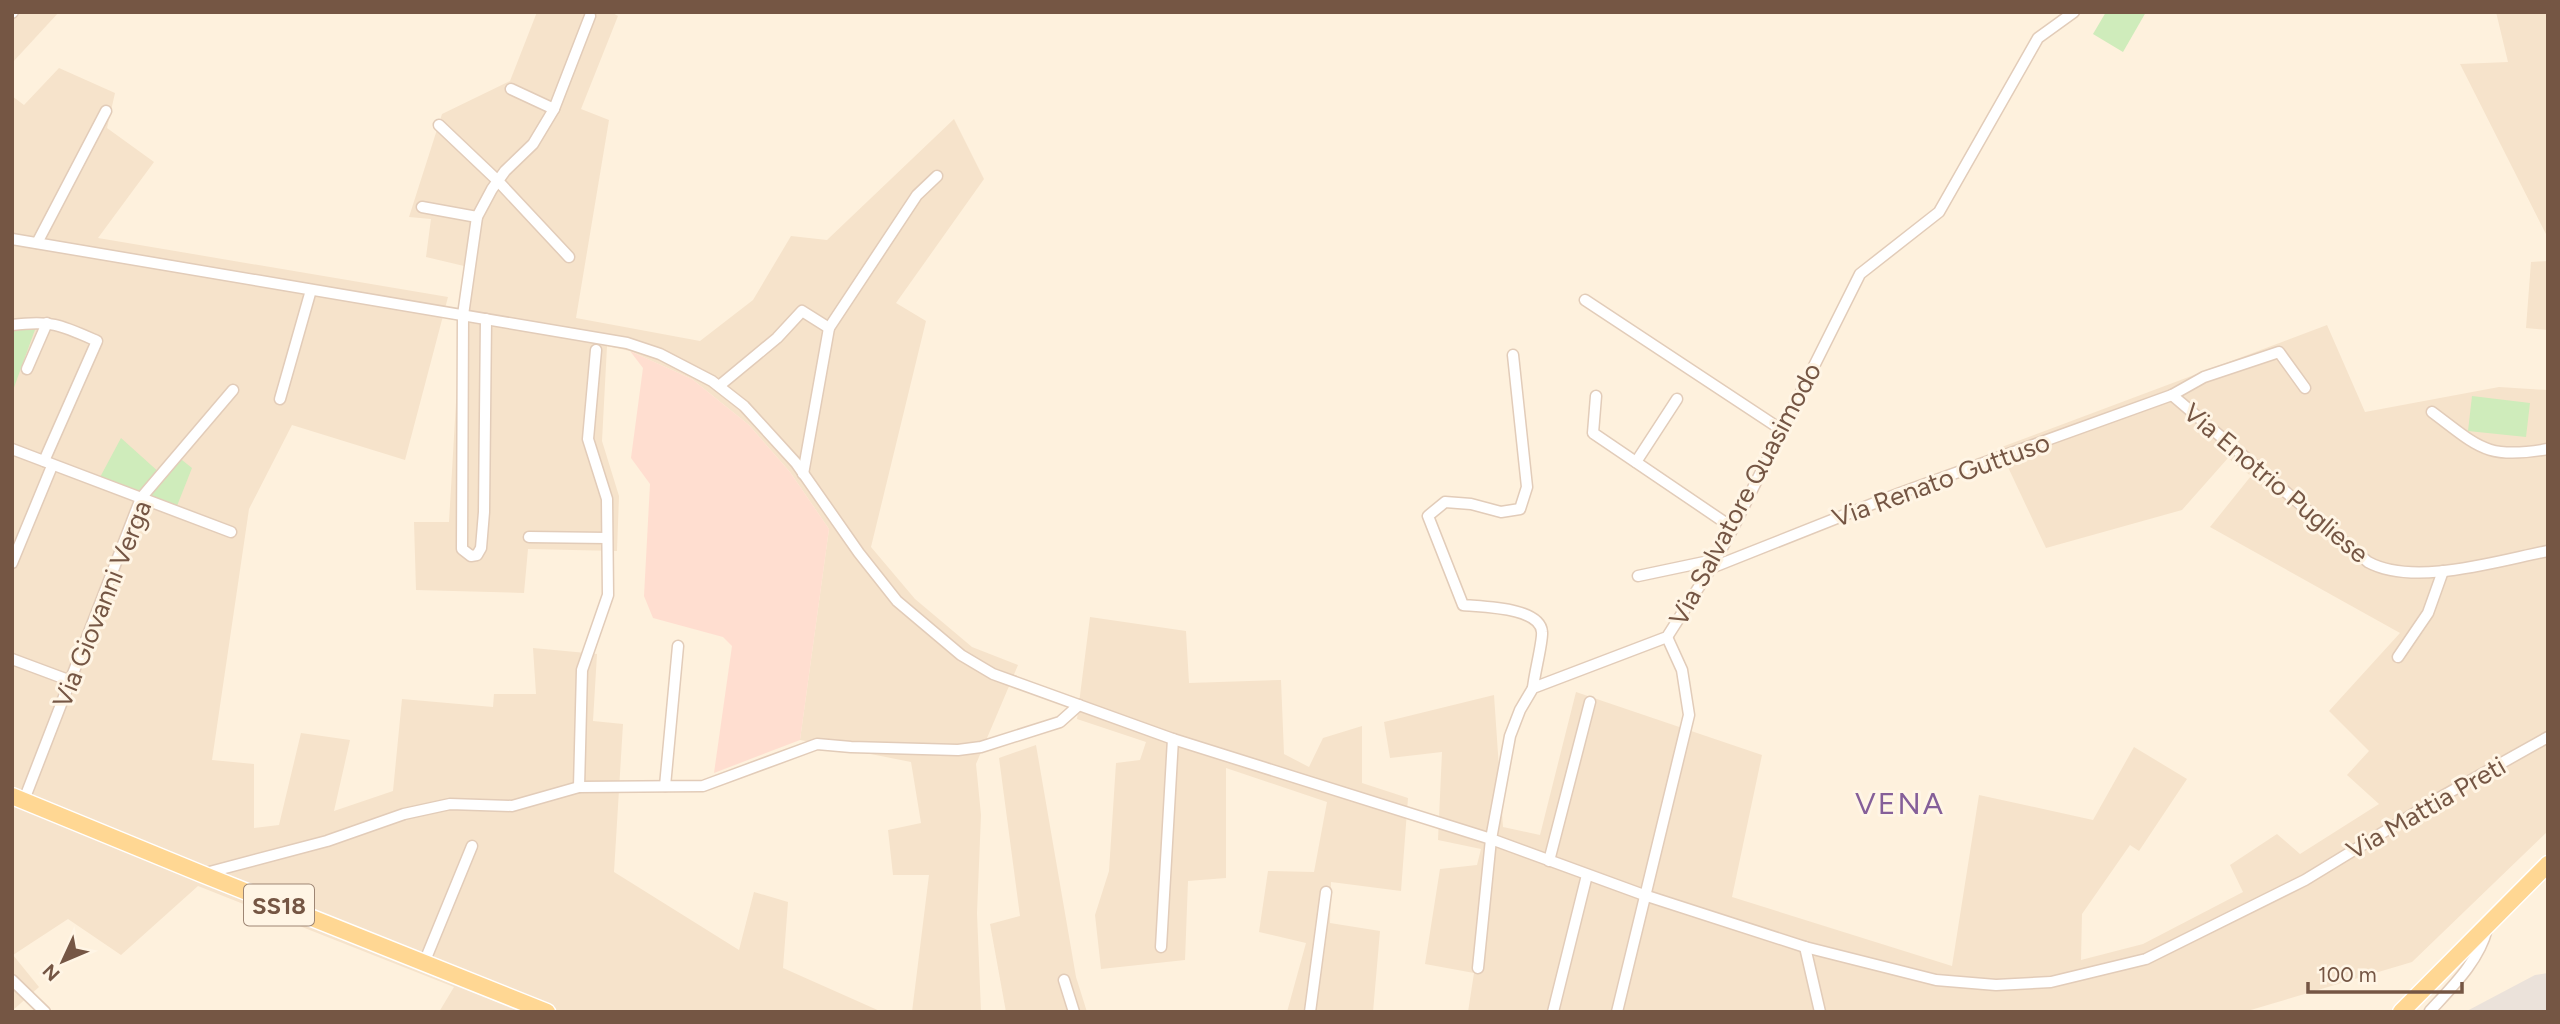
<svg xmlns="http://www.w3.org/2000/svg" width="2560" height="1024" viewBox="0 0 2560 1024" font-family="Figtree,sans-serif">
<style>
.residential{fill:#f6e3cb}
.commercial{fill:#ffded0}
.industrial{fill:#ebe2da}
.green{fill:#cfecbb}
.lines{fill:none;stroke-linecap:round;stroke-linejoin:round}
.street-casing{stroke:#e2ccb9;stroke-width:13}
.primary-casing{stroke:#fff;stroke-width:19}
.street{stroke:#fff;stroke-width:10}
.primary{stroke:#ffd793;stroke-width:16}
.labels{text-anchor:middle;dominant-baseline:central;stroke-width:6;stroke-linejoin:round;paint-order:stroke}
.shield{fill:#fff5e5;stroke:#9e8674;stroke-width:2}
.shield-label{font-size:24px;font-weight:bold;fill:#755644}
.street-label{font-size:26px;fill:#755644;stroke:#fff5e5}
.quarter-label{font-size:30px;letter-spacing:2px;fill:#855f99;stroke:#fff5e5}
</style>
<rect width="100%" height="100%" fill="#fef1dd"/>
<g class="residential">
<path d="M12,12H59L12,63Z"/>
<path d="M537,12H611L618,16L581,109L609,120L576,318L700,341L753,300L791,236L827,240L954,119L984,179L896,303L926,321L871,547L915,599L972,647L1018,665L976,764L981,815L977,913L981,1012H912L929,875H893L888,830L921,823L911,762L800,740L829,529L790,472L749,425L692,379L630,351L607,346L602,441L619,496L617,551L528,549L524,593L416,590L414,522H449L464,266L426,257L431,219L409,217L442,114L510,81Z"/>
<path d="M2496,12H2548V238L2460,64L2508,62Z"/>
<path d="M59,68L115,93L107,128L154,162L98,238L448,297L405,460L292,425L249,509L212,760L254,764V828L279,825L301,733L350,740L334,811L393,791L402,699L493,707L494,694H536L533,648L597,654L593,721L623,724L614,872L739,950L754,892L788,902L783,968L882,1012H439L454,987L198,886L121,955L68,919L13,955L39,987L12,1011V96L24,105Z"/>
<path d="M2548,261V330L2526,328L2531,262Z"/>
<path d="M2327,325L2365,412L2499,387L2548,390V831L2412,962L2244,1012H1468L1474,973L1425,964L1440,869L1477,865L1481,849L1438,840L1442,752L1390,758L1384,722L1494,695L1503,827L1540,835L1576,692L1762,755L1732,897L1952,966L1979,795L2093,820L2134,747L2187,779L2139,851L2130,845L2082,914L2081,960L2143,944L2243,892L2230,865L2277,834L2300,854L2379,804L2347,775L2369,751L2329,711L2400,633L2210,527L2251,476L2228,458L2182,510L2046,548L1999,448Z"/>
<path d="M1090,617L1186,631L1189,683L1281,680L1284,754L1309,767L1323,738L1362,726V783L1408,798L1401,891L1331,882L1330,923L1380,931L1373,1012H1287L1306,943L1259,932L1268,871L1314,872L1327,802L1226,768V878L1188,881L1185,960L1101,969L1095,915L1109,871L1116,763L1140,760L1146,742L1077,719Z"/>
<path d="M1036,745L1076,977L1087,1012H1006L990,924L1020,916L999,758Z"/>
</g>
<path class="commercial" d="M630,351L692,379L749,425L790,472L829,529L800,740L714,773L732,646L723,637L653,618L644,596L650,484L631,458L643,368Z"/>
<path class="industrial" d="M2548,973V1012H2465L2535,975Z"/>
<g class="green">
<path d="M2106,12H2146L2123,52L2093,34Z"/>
<path d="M12,325L36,327L12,393Z"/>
<path d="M2472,396L2530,403L2526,437L2468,431Z"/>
<path d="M121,438L161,474L177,456L192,468L175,511L98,481Z"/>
</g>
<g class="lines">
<g class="street-casing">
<g id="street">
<path d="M12,13L13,12"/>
<path d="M511,89L554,109"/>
<path d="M439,125L498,181L569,257"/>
<path d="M422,207L477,217"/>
<path d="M12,239L627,343L660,354L712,381L744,406L796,463L859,553L897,601L961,655L993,674L1173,739L1491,839L1644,895L1805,947L1936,980L1996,985L2051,982L2146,959L2305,880L2441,797L2548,737"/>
<path d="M37,243L106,111"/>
<path d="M1585,300L1782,430"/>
<path d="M486,319L484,512L481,548L477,555L471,556L462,549L463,315L477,217L492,189L505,171L533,144L554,109L590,16"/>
<path d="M12,325C52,320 61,325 97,341L44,461"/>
<path d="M1513,355L1527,487L1520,509L1501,512L1471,504L1445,502L1428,516L1463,605C1482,607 1540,607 1542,632C1543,641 1534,675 1533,688"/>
<path d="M27,369L47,323"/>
<path d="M719,386L777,338L802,311L829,328"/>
<path d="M2172,395L2368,562C2414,587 2497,561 2548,551"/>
<path d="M1596,396L1593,433L1733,528"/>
<path d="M280,399L311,290"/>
<path d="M2432,412C2479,447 2486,460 2548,449"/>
<path d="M12,449L231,532"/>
<path d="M1636,462L1677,399"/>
<path d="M803,474L829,328L917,195L937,176"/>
<path d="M529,537L607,538"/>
<path d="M12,563L52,466"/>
<path d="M1711,568L1900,493L2172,395L2204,377L2279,352L2305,388"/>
<path d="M1638,576L1714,560"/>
<path d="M2398,657L2428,613L2443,571"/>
<path d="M12,659L71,681"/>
<path d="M665,786L678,646"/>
<path d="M579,787L582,670L608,595L607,499L588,439L596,350"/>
<path d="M24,800L141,498L233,390"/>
<path d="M1549,861L1590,702"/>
<path d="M202,874L327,841L404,814L450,804L512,806L579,787L703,786L817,744L851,747L958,750L981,747L1060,722L1079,705"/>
<path d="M1161,947L1173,739"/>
<path d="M1805,947L1820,1012"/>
<path d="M424,963L472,846"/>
<path d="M1478,968L1491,839L1510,736L1520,710L1533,688L1667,637L1711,568L1733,528L1860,274L1939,212L2038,38L2074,12"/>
<path d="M12,980L45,1012"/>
<path d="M1064,980L1074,1012"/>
<path d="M2430,1011C2452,987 2479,961 2487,929"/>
<path d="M1310,1012L1326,892"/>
<path d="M1553,1012L1587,875"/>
<path d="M1617,1012L1689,715L1682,670L1667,637"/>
</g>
</g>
<g class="primary-casing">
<g id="primary">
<path d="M12,796L202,874L547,1012"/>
<path d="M2401,1012L2548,864"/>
</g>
</g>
<use href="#street" class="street"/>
<use href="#primary" class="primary"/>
</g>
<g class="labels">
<rect class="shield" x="244" y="884.5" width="70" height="41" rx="5"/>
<g class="shield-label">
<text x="279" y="905">SS18</text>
</g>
<g class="street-label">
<text transform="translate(1941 480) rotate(-20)">Via Renato Guttuso</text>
<text transform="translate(2276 483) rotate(40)">Via Enotrio Pugliese</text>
<text transform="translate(1745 494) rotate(-62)">Via Salvatore Quasimodo</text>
<text transform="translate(102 604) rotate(-68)">Via Giovanni Verga</text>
<text transform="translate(2426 808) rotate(-30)">Via Mattia Preti</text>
</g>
<g class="quarter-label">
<text x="1900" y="803">VENA</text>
</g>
</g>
<rect width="2560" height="1024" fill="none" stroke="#755644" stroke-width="28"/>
<g transform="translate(63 961) rotate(226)" stroke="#fff5e5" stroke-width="5" paint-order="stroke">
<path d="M0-5L12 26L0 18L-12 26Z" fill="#755644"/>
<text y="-10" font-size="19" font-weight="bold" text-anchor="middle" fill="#755644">N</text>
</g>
<path d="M2308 982v10h154v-10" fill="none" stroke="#755644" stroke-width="3.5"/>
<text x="2318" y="982" font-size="21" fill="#755644" stroke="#fff5e5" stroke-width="5" paint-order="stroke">100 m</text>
</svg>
